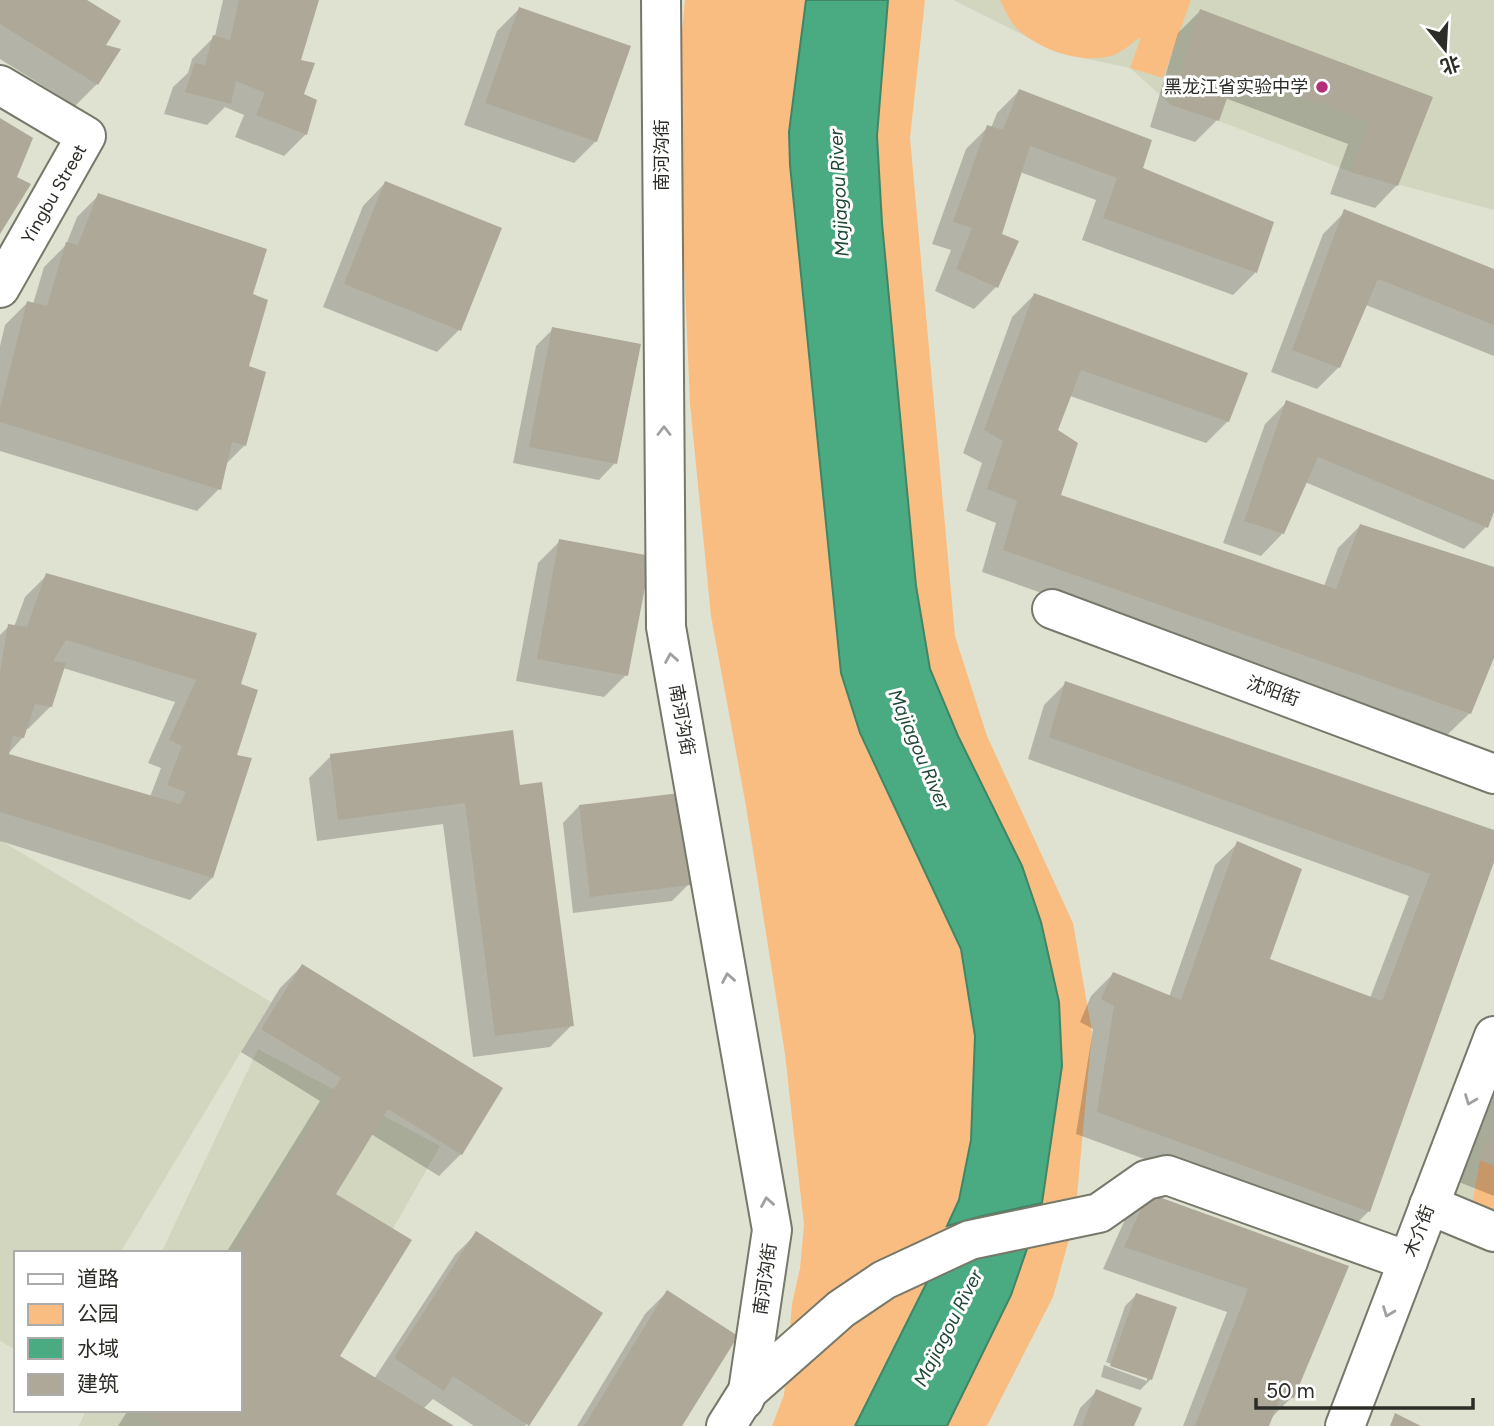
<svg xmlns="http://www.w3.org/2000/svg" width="1494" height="1426" viewBox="0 0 1494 1426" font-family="Figtree,'Noto Sans SC',sans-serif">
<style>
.built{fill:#d3d6be}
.green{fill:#f9bd82}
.water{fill:#4aab82;stroke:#418567;stroke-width:2}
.shadow{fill:#0003;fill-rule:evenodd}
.building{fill:#aea899;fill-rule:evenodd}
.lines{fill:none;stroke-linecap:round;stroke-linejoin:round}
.minor-casing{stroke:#767869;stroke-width:42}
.minor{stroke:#fff;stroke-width:38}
.oneway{stroke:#a0a09e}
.poi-dot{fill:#b33078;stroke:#fff;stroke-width:2.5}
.labels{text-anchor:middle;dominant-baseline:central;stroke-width:6;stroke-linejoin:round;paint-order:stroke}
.poi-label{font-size:18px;fill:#2c2d27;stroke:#fff;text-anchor:end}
.street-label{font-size:18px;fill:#2c2d27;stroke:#fff}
.water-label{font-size:19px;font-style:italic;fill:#1d4634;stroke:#fff}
</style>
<rect width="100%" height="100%" fill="#e0e2d1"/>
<g class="built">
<path d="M953,0H1494V210L1351,172L1219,121L1171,105L1130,68L1059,53Z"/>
<path d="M0,840L271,1002L120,1253H16V1350L0,1341Z"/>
<path d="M258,1049L440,1146L318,1361L432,1426H79L86,1410H240V1253H161Z"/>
<path d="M1494,1083V1216L1449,1199Z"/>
</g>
<g class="green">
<path d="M685,0H925L910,138L955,636L987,736L1073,923L1092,1032L1075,1218L1053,1297L987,1426H772L784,1395L792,1304L800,1268L804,1225L785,1054L746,806L711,616L690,404L682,217L681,42Z"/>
<path d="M1000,0H1191L1163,78L1130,68L1141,37C1133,42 1126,49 1118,53C1089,68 1033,49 1013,24C1008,17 1004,8 1000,0Z"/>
<path d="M1480,1160L1494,1166V1213L1472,1205Z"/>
</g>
<g class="water">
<path d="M806,0H888L877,136L882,223L916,586L930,669L958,736L1022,866L1041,922L1059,1002L1062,1066L1042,1203L982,1216L947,1226L959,1200L971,1140L975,1036L961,949L860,733L841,673L790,165L789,132Z"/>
<path d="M1028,1246L1011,1295L947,1426H855L928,1280L968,1261Z"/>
</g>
<g class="shadow">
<path d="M0,0H84L103,46L97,84L75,106L0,59Z"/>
<path d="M223,0H317L299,61L306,134L284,156L235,137L244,115L225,107L207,125L164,114L173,87L188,73L192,59L215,36Z"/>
<path d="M519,9L596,141L574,163L464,125L497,31Z"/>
<path d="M1200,11L1431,98L1397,185L1375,208L1330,194L1348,144L1225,98L1217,120L1195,142L1150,127L1178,33Z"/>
<path d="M1019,91L1140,169L1272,223L1255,273L1233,295L1082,240L1096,200L1020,172L999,235L996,287L974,309L935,291L951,250L932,244L966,149L988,127L991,128L997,113Z"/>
<path d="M385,183L459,330L437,352L323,307L363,206Z"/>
<path d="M99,195L250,295L247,367L264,373L244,446L225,465L219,489L197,511L0,451V346L5,325L27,303L33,304L44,267L66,245L77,217Z"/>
<path d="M1345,212L1494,271V356L1366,305L1339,367L1317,389L1271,372L1323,234Z"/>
<path d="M1034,295L1228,421L1206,443L1070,396L1056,431L1059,496L1324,586L1338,548L1360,526L1494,569V653L1470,713L1447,735L982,572L996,523L966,511L982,463L963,453L1012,317Z"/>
<path d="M553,329L615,463L599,480L513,463L536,346Z"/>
<path d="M1287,402L1494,482V508L1486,527L1464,549L1305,482L1283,533L1261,556L1223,543L1265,424Z"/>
<path d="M560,541L626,675L604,697L516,681L538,563Z"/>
<path d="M47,575L239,685L234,756L212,878L190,900L0,841V635L9,626L14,627L25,597ZM63,668L175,702L148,763L161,768L150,797L7,755L23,737L26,728L28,729L50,707Z"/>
<path d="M1066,683L1494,832V857L1369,1211L1347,1233L1076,1134L1093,1029L1080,1022L1091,996L1113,974L1169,997L1215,865L1238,843L1268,960L1370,998L1409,896L1028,759L1044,705Z"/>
<path d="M331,756L519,787L572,1025L550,1047L473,1057L443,824L317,841L309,778Z"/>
<path d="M579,806L689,884L672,901L573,913L563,823Z"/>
<path d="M302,966L461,1154L439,1176L371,1134L333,1194L337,1356L374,1379L455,1255L477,1233L526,1426H474L433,1399L423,1409L451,1426H118L128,1410H240V1253H226L320,1101L241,1052L280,988Z"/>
<path d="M1494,1094V1196L1459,1182Z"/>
<path d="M1148,1195L1346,1267L1292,1397L1269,1420L1267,1426H1183L1227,1312L1103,1269L1126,1217Z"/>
<path d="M667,1292L680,1426H577L645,1314Z"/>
<path d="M1136,1295L1175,1308L1150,1380L1140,1390L1101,1377L1104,1365L1147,1381V1377L1106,1362L1125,1306Z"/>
<path d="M1097,1391L1132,1426H1073L1080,1408Z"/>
</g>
<g class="building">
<path d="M0,0H87L121,21L106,45L121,49L98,85L0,24Z"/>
<path d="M239,0H319L301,60L315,63L304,94L317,100L307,135L256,115L265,93L236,81L231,104L185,92L195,63L205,65L213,35L230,40Z"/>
<path d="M519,7L631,46L597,142L485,103Z"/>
<path d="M1200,9L1433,97L1398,186L1351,172L1369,122L1236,73L1219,121L1171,105Z"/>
<path d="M1019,89L1152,140L1143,168L1274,222L1257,273L1103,218L1117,178L1030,146L1002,234L1019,241L998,288L956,269L972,228L953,222L987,125L1003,130Z"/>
<path d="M0,118L33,138L17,177L31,184L0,234Z"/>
<path d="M385,181L502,228L461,331L344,284Z"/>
<path d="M98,193L267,249L253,294L268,300L249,366L266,372L246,446L232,442L221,490L0,422V408L27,301L47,306L66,242L78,245Z"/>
<path d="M1344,209L1494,269V325L1378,279L1340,368L1292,350Z"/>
<path d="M1034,293L1248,373L1229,422L1081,370L1058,430L1078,443L1061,495L1336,589L1360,524L1494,567V658L1471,714L1003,550L1017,501L987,489L1003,441L984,430Z"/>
<path d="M552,327L641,344L617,464L529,447Z"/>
<path d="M1286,400L1494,480V512L1488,528L1318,457L1284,534L1244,521Z"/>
<path d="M559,539L651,556L628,676L537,659Z"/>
<path d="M46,573L257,633L241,684L258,690L237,755L252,758L213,878L0,812V672L8,624L27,627ZM66,640L196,680L169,740L182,746L167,785L186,792L180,804L9,754L13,736L24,738L35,704L52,707L66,663L53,661Z"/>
<path d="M1065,681L1494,830V862L1370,1212L1097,1112L1114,1006L1101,999L1113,972L1181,1000L1237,841L1302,869L1270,959L1382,1001L1430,874L1049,737Z"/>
<path d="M513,730L520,785L542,782L574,1026L495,1036L465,803L338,820L330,754Z"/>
<path d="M680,793L691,885L590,897L579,805Z"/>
<path d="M302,964L503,1088L462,1155L388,1109L336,1194L412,1240L340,1356L454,1426H165L139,1410H240V1253H232L341,1078L261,1029Z"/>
<path d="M1494,1125V1166L1480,1160Z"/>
<path d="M1148,1193L1349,1266L1294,1398L1281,1396L1269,1426H1195L1248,1289L1124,1247Z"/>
<path d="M476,1231L603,1313L529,1426L453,1376L444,1391L394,1358Z"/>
<path d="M667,1290L738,1336L682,1426H584Z"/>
<path d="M1136,1293L1177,1307L1152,1380L1110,1366Z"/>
<path d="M1096,1389L1142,1408L1134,1426H1082Z"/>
<path d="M1395,1413L1421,1426H1390Z"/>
</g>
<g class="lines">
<g class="minor-casing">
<g id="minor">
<path d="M661,0L666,627L772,1230L748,1391L726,1426"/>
<path d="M0,85L86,136L0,288"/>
<path d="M1052,609L1494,774"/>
<path d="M1429,1205L1494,1232"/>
<path d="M744,1400L748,1391L841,1309L884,1280L970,1240L1099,1213L1146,1180L1167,1175L1408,1261"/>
<path d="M1345,1426L1494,1036"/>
</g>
</g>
<use href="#minor" class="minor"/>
</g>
<defs><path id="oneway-chevron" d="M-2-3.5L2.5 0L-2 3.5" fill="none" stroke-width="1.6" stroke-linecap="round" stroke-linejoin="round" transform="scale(1.75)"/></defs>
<g class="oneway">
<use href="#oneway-chevron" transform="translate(664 431) rotate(-90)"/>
<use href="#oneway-chevron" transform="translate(671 658) rotate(-100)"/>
<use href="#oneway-chevron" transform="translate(728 978) rotate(-100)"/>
<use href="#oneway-chevron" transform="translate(1470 1100) rotate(111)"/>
<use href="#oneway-chevron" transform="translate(767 1202) rotate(-100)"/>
<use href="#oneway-chevron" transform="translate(1388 1312) rotate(111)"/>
</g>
<circle class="poi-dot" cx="1322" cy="87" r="7"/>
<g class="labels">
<g class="poi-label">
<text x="1308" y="87">黑龙江省实验中学</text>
</g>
<g class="street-label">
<text transform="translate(662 155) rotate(-90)">南河沟街</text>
<text transform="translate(54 194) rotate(-60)">Yingbu Street</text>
<text transform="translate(1273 691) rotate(20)">沈阳街</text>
<text transform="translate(682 720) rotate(80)">南河沟街</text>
<text transform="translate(1419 1231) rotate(-69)">木介街</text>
<text transform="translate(765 1279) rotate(-82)">南河沟街</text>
</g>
<g class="water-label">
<text transform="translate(839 193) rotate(-93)">Majiagou River</text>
<text transform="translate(919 749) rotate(67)">Majiagou River</text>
<text transform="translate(948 1328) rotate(-63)">Majiagou River</text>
</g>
</g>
<rect x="14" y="1251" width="228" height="161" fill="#ffffff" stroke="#ababa9" stroke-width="2"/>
<rect x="28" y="1274" width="35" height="10" fill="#ffffff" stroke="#ababa9" stroke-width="2"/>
<text x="77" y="1286" font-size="21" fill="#2c2d27">道路</text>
<rect x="28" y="1304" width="35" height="21" fill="#f9bd82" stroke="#ababa9" stroke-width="2"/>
<text x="77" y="1321" font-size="21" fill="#2c2d27">公园</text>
<rect x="28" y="1338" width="35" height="21" fill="#4aab82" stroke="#ababa9" stroke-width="2"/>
<text x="77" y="1356" font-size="21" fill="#2c2d27">水域</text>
<rect x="28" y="1374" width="35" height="21" fill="#aea899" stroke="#ababa9" stroke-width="2"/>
<text x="77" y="1391" font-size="21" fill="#2c2d27">建筑</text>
<g transform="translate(1445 49) rotate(162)" stroke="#ffffff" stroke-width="5" paint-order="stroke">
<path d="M0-5L12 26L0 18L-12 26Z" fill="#2c2d27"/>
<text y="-10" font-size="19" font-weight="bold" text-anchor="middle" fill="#2c2d27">北</text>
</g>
<path d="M1256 1398v10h217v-10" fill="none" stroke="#2c2d27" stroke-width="3.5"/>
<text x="1266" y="1398" font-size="21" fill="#2c2d27" stroke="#ffffff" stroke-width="5" paint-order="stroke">50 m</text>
</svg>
